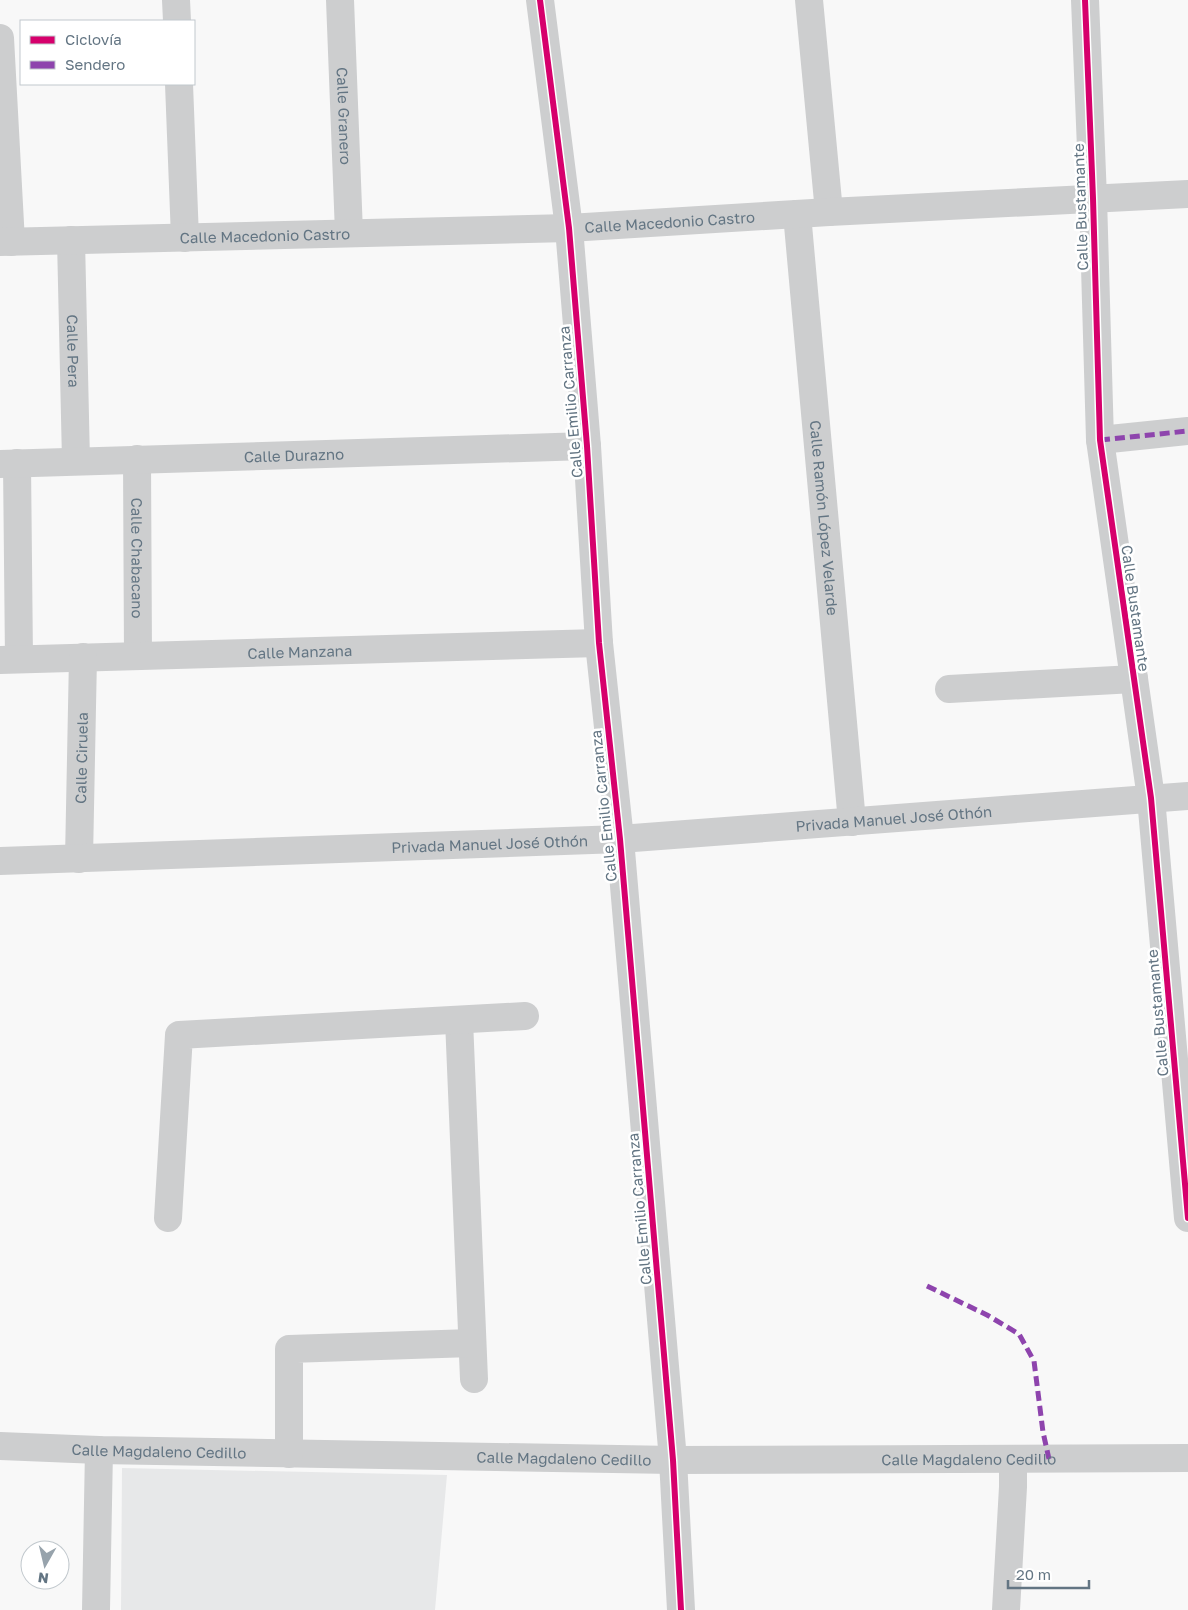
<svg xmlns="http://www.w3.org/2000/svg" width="1188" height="1610" viewBox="0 0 1188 1610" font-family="'Golos Text',sans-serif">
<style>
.built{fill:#e7e8e9}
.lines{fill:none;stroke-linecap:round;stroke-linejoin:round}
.minor{stroke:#cdcecf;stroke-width:28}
.quiet{stroke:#8e44ad;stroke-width:5;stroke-dasharray:10 5;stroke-linecap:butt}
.cycleway-casing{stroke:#fff;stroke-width:9}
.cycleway{stroke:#d6006c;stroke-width:6}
.labels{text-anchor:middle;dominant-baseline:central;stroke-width:5;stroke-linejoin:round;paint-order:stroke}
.street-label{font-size:15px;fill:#637583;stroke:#fff}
</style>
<rect width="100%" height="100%" fill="#f8f8f8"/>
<path class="built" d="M122,1468L447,1475L435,1610H121Z"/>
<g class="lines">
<g class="minor">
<path d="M176,0L177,21"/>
<path id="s1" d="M340,0L349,233"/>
<path d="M540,0L569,228L587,446L599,643L620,839L673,1460L681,1610"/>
<path d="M809,0L829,212"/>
<path d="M1085,0L1093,198L1100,440L1151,798L1188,1218"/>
<path d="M0,38L11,242"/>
<path d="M179,84L185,238"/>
<path id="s2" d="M797,214L852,822"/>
<path id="s3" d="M71,240L76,461"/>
<path id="s4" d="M0,242L569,228L829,212L1188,194"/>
<path d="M1100,440L1188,431"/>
<path id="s5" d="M137,459L138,656"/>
<path d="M17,463L19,659"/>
<path id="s6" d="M0,464L587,446"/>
<path id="s7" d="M0,660L599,643"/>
<path d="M949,689L1134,679"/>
<path id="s8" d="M79,859L83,657"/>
<path id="s9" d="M0,861L620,839L1188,796"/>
<path d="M459,1020L474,1379"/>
<path d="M168,1218L179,1035L525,1016"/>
<path id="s10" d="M0,1446L99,1450L673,1460L1188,1458"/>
<path d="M289,1454V1349L472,1343"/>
<path d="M96,1610L99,1450"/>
<path d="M1006,1610L1013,1487V1459"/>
</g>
<g class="quiet">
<path d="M1100,440L1188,431"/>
<path d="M927,1286L987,1315L1019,1334L1034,1361L1043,1432L1049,1459"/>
</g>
<g class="cycleway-casing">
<g id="cycleway">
<path d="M540,0L569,228L587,446L599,643L620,839L673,1460L681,1610"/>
<path d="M1085,0L1093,198L1100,440L1151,798L1188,1218"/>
</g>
</g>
<use href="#cycleway" class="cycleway"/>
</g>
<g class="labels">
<g class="street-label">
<text stroke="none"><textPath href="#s1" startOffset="116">Calle Granero</textPath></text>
<text transform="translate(1080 207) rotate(-92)">Calle Bustamante</text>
<text stroke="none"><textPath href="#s4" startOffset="670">Calle Macedonio Castro</textPath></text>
<text stroke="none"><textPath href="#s4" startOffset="265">Calle Macedonio Castro</textPath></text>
<text stroke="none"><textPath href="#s3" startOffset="111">Calle Pera</textPath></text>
<text transform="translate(570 402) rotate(-95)">Calle Emilio Carranza</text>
<text stroke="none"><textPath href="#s6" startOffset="294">Calle Durazno</textPath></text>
<text stroke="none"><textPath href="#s2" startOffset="305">Calle Ramón López Velarde</textPath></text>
<text stroke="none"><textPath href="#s5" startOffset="99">Calle Chabacano</textPath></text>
<text transform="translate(1136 608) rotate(82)">Calle Bustamante</text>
<text stroke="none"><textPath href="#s7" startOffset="300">Calle Manzana</textPath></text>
<text stroke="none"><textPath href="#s8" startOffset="101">Calle Ciruela</textPath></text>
<text transform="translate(603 806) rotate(-96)">Calle Emilio Carranza</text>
<text stroke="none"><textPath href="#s9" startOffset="895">Privada Manuel José Othón</textPath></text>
<text stroke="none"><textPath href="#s9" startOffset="490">Privada Manuel José Othón</textPath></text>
<text transform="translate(1157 1013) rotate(-95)">Calle Bustamante</text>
<text transform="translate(639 1209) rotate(-95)">Calle Emilio Carranza</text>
<text stroke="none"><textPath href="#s10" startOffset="159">Calle Magdaleno Cedillo</textPath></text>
<text stroke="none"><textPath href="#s10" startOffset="564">Calle Magdaleno Cedillo</textPath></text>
<text stroke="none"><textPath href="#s10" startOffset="969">Calle Magdaleno Cedillo</textPath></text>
</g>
</g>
<rect x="20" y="20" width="175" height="65" fill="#ffffff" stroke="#c1c8cd"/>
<rect x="30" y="36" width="25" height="8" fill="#d6006c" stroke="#c1c8cd"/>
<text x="65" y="45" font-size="15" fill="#637583">Ciclovía</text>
<rect x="30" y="61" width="25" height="8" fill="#8e44ad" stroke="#c1c8cd"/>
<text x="65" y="70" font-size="15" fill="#637583">Sendero</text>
<g transform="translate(45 1565) rotate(188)"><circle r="24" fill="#ffffff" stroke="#c1c8cd"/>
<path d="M0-4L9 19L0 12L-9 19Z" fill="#97a3ac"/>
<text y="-8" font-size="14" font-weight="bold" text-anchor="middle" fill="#637583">N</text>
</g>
<path d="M1008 1580v8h81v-8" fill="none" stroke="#637583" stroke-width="2.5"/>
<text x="1016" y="1580" font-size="15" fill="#637583" stroke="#ffffff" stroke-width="4" paint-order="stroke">20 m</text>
</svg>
